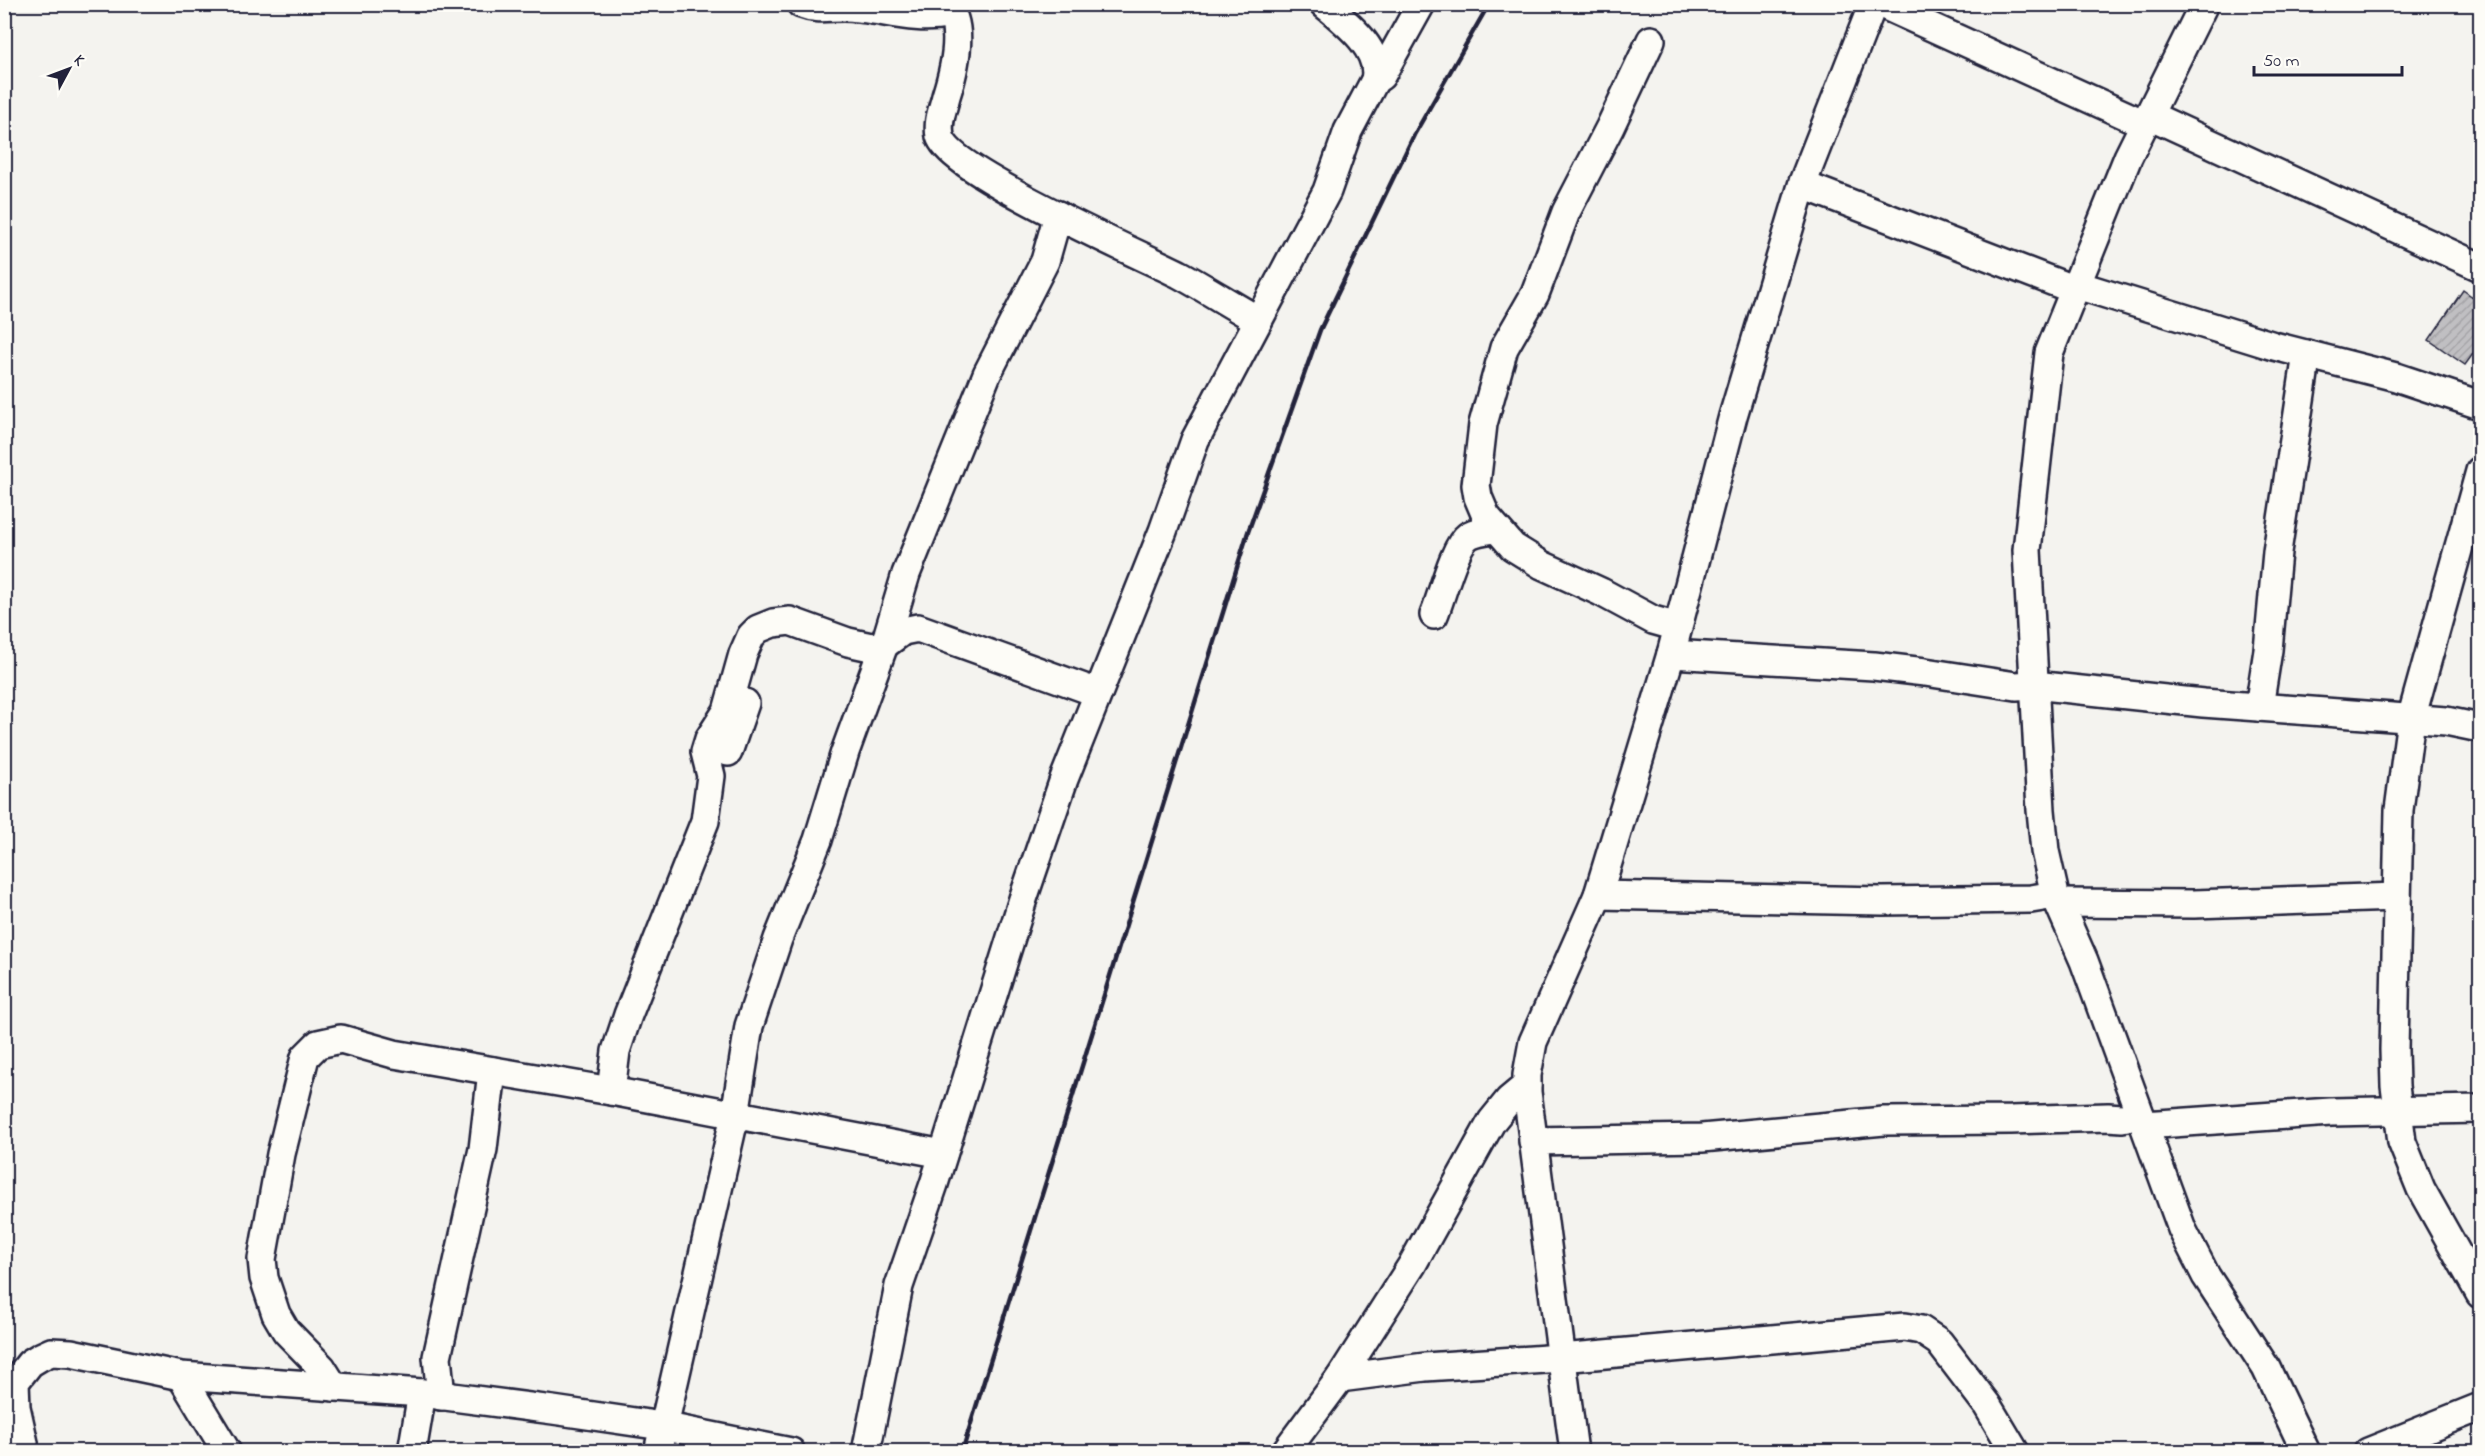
<svg xmlns="http://www.w3.org/2000/svg" width="2485" height="1456" viewBox="0 0 2485 1456" font-family="'Indie Flower',sans-serif">
<style>
.building{fill:url(#building-hatch);stroke:#22223b;stroke-width:1.5}
.lines{fill:none;stroke-linecap:round;stroke-linejoin:round}
.minor-casing{stroke:#22223b;stroke-width:32}
.minor{stroke:#fdfcf7;stroke-width:27}
.rail{stroke:#22223b;stroke-width:4.5}
</style>
<defs>
<pattern id="building-hatch" width="6" height="6" patternUnits="userSpaceOnUse" patternTransform="scale(1.5)"><rect width="6" height="6" fill="#c0bfc2"/><path d="M-1 1l2-2M0 6l6-6M5 7l2-2" fill="none" stroke="#a5a4a8"/></pattern>
</defs>
<rect width="100%" height="100%" fill="#f4f3ef"/>
<filter id="ink" filterUnits="userSpaceOnUse"><feTurbulence type="fractalNoise" baseFrequency=".0167" numOctaves="2"/><feDisplacementMap in="SourceGraphic" scale="12" xChannelSelector="R" yChannelSelector="G"/><feConvolveMatrix kernelMatrix="1 2 1 2 8 2 1 2 1" color-interpolation-filters="sRGB"/></filter>
<g filter="url(#ink)">
<path class="building" d="M2463,290L2481,303V343L2465,365L2429,340Z"/>
<g class="lines">
<g class="minor-casing">
<g id="minor">
<path d="M801,4C816,10 828,7 843,7C878,7 911,22 947,15L954,19C961,41 953,74 946,96C943,109 937,121 940,136C949,171 1139,254 1179,274C1205,288 1231,305 1258,320"/>
<path d="M1881,4L2145,124"/>
<path d="M2204,4L2128,157L2049,353L2027,550L2041,810L2045,851L2055,895L2084,961L2182,1229L2206,1276L2266,1368L2306,1452"/>
<path d="M1651,40L1610,127L1566,212L1535,294L1504,348L1483,424L1476,485L1478,497L1486,516L1513,547L1542,565L1601,592L1653,620L1678,627"/>
<path d="M1375,80L1381,76L1421,4"/>
<path d="M2149,115L2480,267"/>
<path d="M1803,185L2075,290"/>
<path d="M2077,285L2274,346L2396,377L2480,405"/>
<path d="M2480,471L2411,719L2399,810L2394,1050L2395,1086L2402,1142L2421,1189L2480,1294"/>
<path d="M1434,615C1442,596 1454,546 1468,536C1475,531 1487,531 1495,528"/>
<path d="M1671,654L1874,666L1925,672L2016,686L2034,685L2203,703L2446,721L2480,728"/>
<path d="M2259,707L2268,650L2277,552L2307,354"/>
<path d="M728,752L745,703"/>
<path d="M1598,895L1882,901L2031,899L2055,895"/>
<path d="M2059,903L2194,904L2397,897"/>
<path d="M611,1091L616,1051L628,1015L705,821L711,776L705,752L709,739L727,711L743,654L751,636L758,629L773,623L790,621L848,642L871,647L884,645L903,631L918,628L1098,693"/>
<path d="M2144,1125L2331,1112L2480,1109"/>
<path d="M1533,1141L1702,1138L1884,1121L2011,1120L2108,1117L2122,1118L2140,1115"/>
<path d="M181,1376L227,1452"/>
<path d="M1340,1378L1425,1367L1561,1358L1905,1327L1921,1330L1939,1342L1987,1405L2015,1452"/>
<path d="M334,1387L322,1368L286,1331L276,1314L264,1278L262,1259L281,1154L305,1057L318,1044L341,1039L394,1054L611,1091L943,1154"/>
<path d="M441,1396L437,1357L483,1149L492,1071"/>
<path d="M24,1443L16,1407L15,1382L30,1363L40,1357L51,1352L71,1353L181,1376L422,1393L553,1410L662,1426L791,1452"/>
<path d="M412,1452L422,1393"/>
<path d="M658,1452L735,1115L749,1026L778,939L818,840L845,752L888,634L906,574L987,374L1045,261L1058,215"/>
<path d="M866,1452L899,1286L934,1184L1023,899L1064,779L1163,531L1195,440L1327,191L1348,131L1375,80C1382,49 1345,22 1324,4"/>
<path d="M1285,1452L1340,1378L1412,1265L1492,1121L1509,1100L1527,1085"/>
<path d="M1574,1452L1527,1092V1075L1533,1042L1598,895L1671,654L1733,416L1803,182L1873,4"/>
<path d="M2368,1452L2480,1407"/>
</g>
</g>
<use href="#minor" class="minor"/>
<path class="rail" d="M962,1452L1248,532L1320,330L1414,135L1489,4"/>
</g>
</g>
<rect width="2485" height="1456" fill="none" stroke="#fdfcf7" stroke-width="24"/>
<rect x="12" y="12" width="2461" height="1432" fill="none" stroke="#22223b" stroke-width="2" filter="url(#ink)"/>
<g transform="translate(69 69) rotate(49)" stroke="#fdfcf7" stroke-width="4.5" paint-order="stroke">
<path d="M0-4.5L10 22L0 15L-10 22Z" fill="#22223b"/>
<text y="-9" font-size="16" font-weight="bold" text-anchor="middle" fill="#22223b">K</text>
</g>
<path d="M2254 66v9h148v-9" fill="none" stroke="#22223b" stroke-width="3"/>
<text x="2263" y="66" font-size="18" fill="#22223b" stroke="#fdfcf7" stroke-width="4.5" paint-order="stroke">50 m</text>
</svg>
